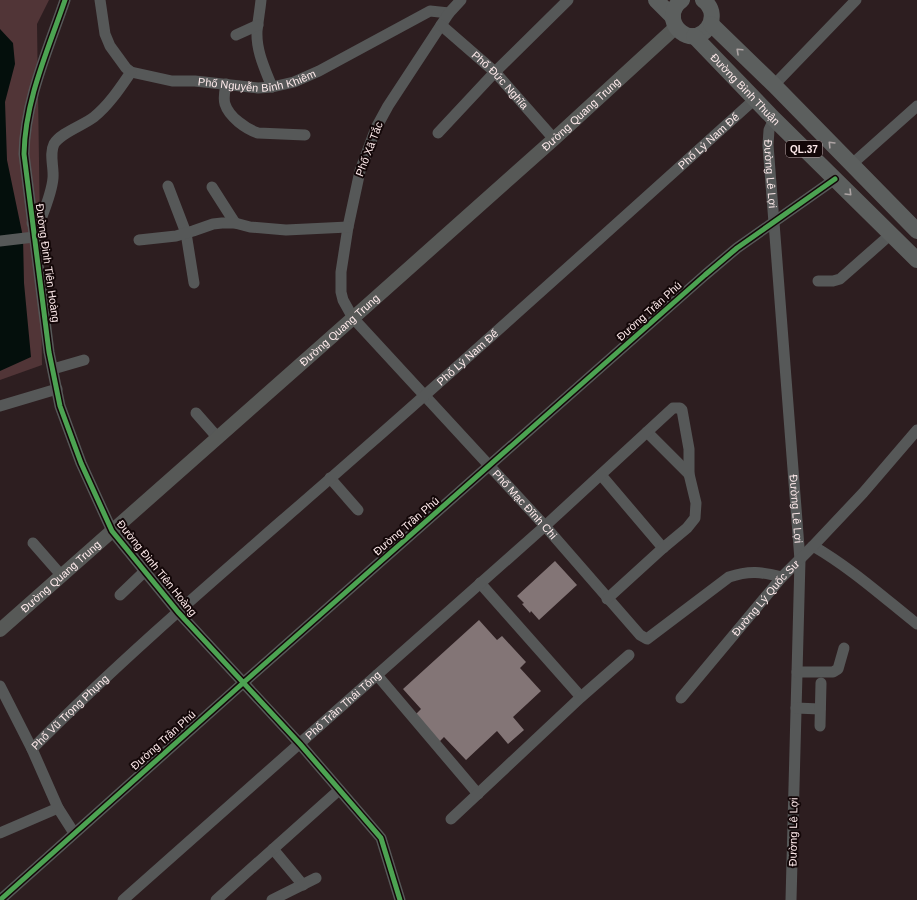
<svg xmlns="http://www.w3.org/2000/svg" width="917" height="900" font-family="Helvetica,sans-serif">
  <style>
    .green { fill: #513537 }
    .water { fill: #040f0c }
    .building { fill: #837576 }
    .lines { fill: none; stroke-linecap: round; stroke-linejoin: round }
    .minor { stroke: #565858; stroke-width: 11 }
    .major { stroke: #575957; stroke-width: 14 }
    .highway { stroke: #5c5f5e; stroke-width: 16 }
    .cycleway-casing { stroke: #130708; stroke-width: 8 }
    .cycleway { stroke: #4ca352; stroke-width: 5 }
    .oneway { stroke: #ada4a4 }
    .labels { text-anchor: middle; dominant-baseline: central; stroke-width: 4; stroke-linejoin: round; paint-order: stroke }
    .shield { fill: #130708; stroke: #b8a6a7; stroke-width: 1 }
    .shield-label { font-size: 10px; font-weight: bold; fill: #feeaeb }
    .street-label { font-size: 11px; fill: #feeaeb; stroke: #130708 }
  </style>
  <rect width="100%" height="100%" fill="#2d1e20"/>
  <path class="green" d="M0,0H49L37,24L42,365L0,380Z"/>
  <path class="water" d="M0,29L13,43L15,64L5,102L7,160L23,237L24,283L31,357L0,371Z"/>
  <path class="building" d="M555,561L577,585L539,620L531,611L530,613L522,604L524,603L517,596Z
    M479,620L497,640L502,636L526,662L520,668L541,691L513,717L524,730L508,744L497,731L466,760L444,737L439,742L415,715L421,709L403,689Z"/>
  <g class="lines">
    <g class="minor">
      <path d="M65,0C48,50 25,100 24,154L49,352L60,406L81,463L112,531L178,612L300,744L381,838L400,900"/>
      <path id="s1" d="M100,0L105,34L110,46L126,68L131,72L172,81H195L258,88L272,87L294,82L319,71L430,11L449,13"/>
      <path d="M261,0C260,10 258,21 257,31C256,51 265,69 272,87"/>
      <path id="s2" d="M461,0L449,13L388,106L376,128L360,171L348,227L341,272V292L343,300L353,318L545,526L640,635L647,639L729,577C750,570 761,572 782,577"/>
      <path id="s3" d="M441,25L495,72L554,139"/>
      <path d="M236,35L258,25"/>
      <path d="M226,84C225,90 223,98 225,104C229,117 246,129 258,133L305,135"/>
      <path d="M774,85L856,0"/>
      <path id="s4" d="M774,119L769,130L768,145L800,560L791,900"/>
      <path d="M438,133L495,72L568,0"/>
      <path d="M851,165L917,106"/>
      <path d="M168,186L186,233L194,283"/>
      <path d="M212,187L235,223"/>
      <path d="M32,223L39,221L41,219C46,206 52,191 53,178C54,167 49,154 54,144C60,133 84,125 94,117C109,105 120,88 131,72"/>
      <path d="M139,240L176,236L193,231L213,224L222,223H235L250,227L286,230L348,227"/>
      <path d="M0,241L34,237"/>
      <path d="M818,281H833L840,279L891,234"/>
      <path d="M53,369L84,360"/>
      <path d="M0,406L57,389"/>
      <path d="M196,413L218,438"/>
      <path d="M647,432L689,474"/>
      <path d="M601,475L663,548"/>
      <path d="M330,478L358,510"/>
      <path d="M33,543L61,575"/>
      <path d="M813,546C851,568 883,597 917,624"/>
      <path d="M480,583L581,697"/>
      <path d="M120,595L144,572"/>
      <path d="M797,672H833L838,669L844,648"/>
      <path d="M377,675L478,794"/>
      <path d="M0,686L32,749"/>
      <path id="s5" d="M681,698L782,577L813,546L863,493L917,430"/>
      <path d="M796,708L820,709"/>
      <path d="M820,726L821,683"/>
      <path d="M451,819L581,697L629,655"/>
      <path d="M0,833L58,808"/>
      <path id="s6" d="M74,833L58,808L32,749C137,643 253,547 365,448C496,333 625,216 755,99"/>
      <path d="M273,849L303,885"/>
      <path d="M0,900L243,683L705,275L737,248L835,179"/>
      <path id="s7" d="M123,900L545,526L673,408H680L682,410L689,449V474L696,503L695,518L687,528L663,548L607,599"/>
      <path d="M216,900L339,790"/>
      <path d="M272,900L316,878"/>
    </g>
    <path class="major" id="s8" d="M0,630L353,318L554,139L676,27"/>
    <g class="highway">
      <path d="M656,0L673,17"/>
      <path d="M682,0C676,4 672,11 673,19C674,24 677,29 681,32C701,48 725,16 703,0"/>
      <path d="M711,24L774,85L917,231"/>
      <path id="s9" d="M694,36L774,119L917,260"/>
    </g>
    <defs>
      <path id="cycleway" d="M65,0C48,50 25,100 24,154L49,352L60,406L81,463L112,531L178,612L300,744L381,838L400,900
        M0,900L243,683L705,275L737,248L835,179"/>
    </defs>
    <use href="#cycleway" class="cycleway-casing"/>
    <use href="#cycleway" class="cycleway"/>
  </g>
  <defs><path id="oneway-chevron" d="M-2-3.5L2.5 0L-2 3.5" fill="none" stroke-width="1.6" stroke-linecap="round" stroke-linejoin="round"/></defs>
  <g class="oneway">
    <use href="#oneway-chevron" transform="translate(739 51) rotate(-137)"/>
    <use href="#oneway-chevron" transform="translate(831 144) rotate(-134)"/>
    <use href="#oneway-chevron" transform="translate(849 193) rotate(45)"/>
  </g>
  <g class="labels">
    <rect class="shield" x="786" y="141" width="36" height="16" rx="3"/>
    <g class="shield-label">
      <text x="804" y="149">QL.37</text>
    </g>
    <g class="street-label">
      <text stroke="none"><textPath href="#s1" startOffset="209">Phố Nguyễn Bỉnh Khiêm</textPath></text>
      <text stroke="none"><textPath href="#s3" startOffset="81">Phố Đức Nghĩa</textPath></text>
      <text stroke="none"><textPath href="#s9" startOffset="74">Đường Bình Thuận</textPath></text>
      <text stroke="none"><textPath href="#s8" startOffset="777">Đường Quang Trung</textPath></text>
      <text stroke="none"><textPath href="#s6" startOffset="1004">Phố Lý Nam Đế</textPath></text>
      <text transform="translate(369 149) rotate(-69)">Phố Xã Tắc</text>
      <text stroke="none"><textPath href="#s4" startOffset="56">Đường Lê Lợi</textPath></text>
      <text transform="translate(48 263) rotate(82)">Đường Đinh Tiên Hoàng</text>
      <text transform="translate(649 311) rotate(-42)">Đường Trần Phú</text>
      <text stroke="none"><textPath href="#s8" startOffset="453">Đường Quang Trung</textPath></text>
      <text stroke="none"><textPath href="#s6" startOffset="680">Phố Lý Nam Đế</textPath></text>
      <text stroke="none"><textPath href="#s2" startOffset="605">Phố Mạc Đĩnh Chi</textPath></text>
      <text stroke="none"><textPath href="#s4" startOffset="392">Đường Lê Lợi</textPath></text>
      <text transform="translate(406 526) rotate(-41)">Đường Trần Phú</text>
      <text transform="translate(157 568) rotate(51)">Đường Đinh Tiên Hoàng</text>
      <text stroke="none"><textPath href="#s8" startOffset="81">Đường Quang Trung</textPath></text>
      <text stroke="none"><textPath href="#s5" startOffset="131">Đường Lý Quốc Sư</textPath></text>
      <text stroke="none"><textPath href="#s7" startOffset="294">Phố Trần Thái Tông</textPath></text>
      <text stroke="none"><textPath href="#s6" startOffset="147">Phố Vũ Trọng Phụng</textPath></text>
      <text transform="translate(163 740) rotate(-42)">Đường Trần Phú</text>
      <text transform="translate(793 832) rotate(-89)">Đường Lê Lợi</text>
    </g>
  </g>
</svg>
